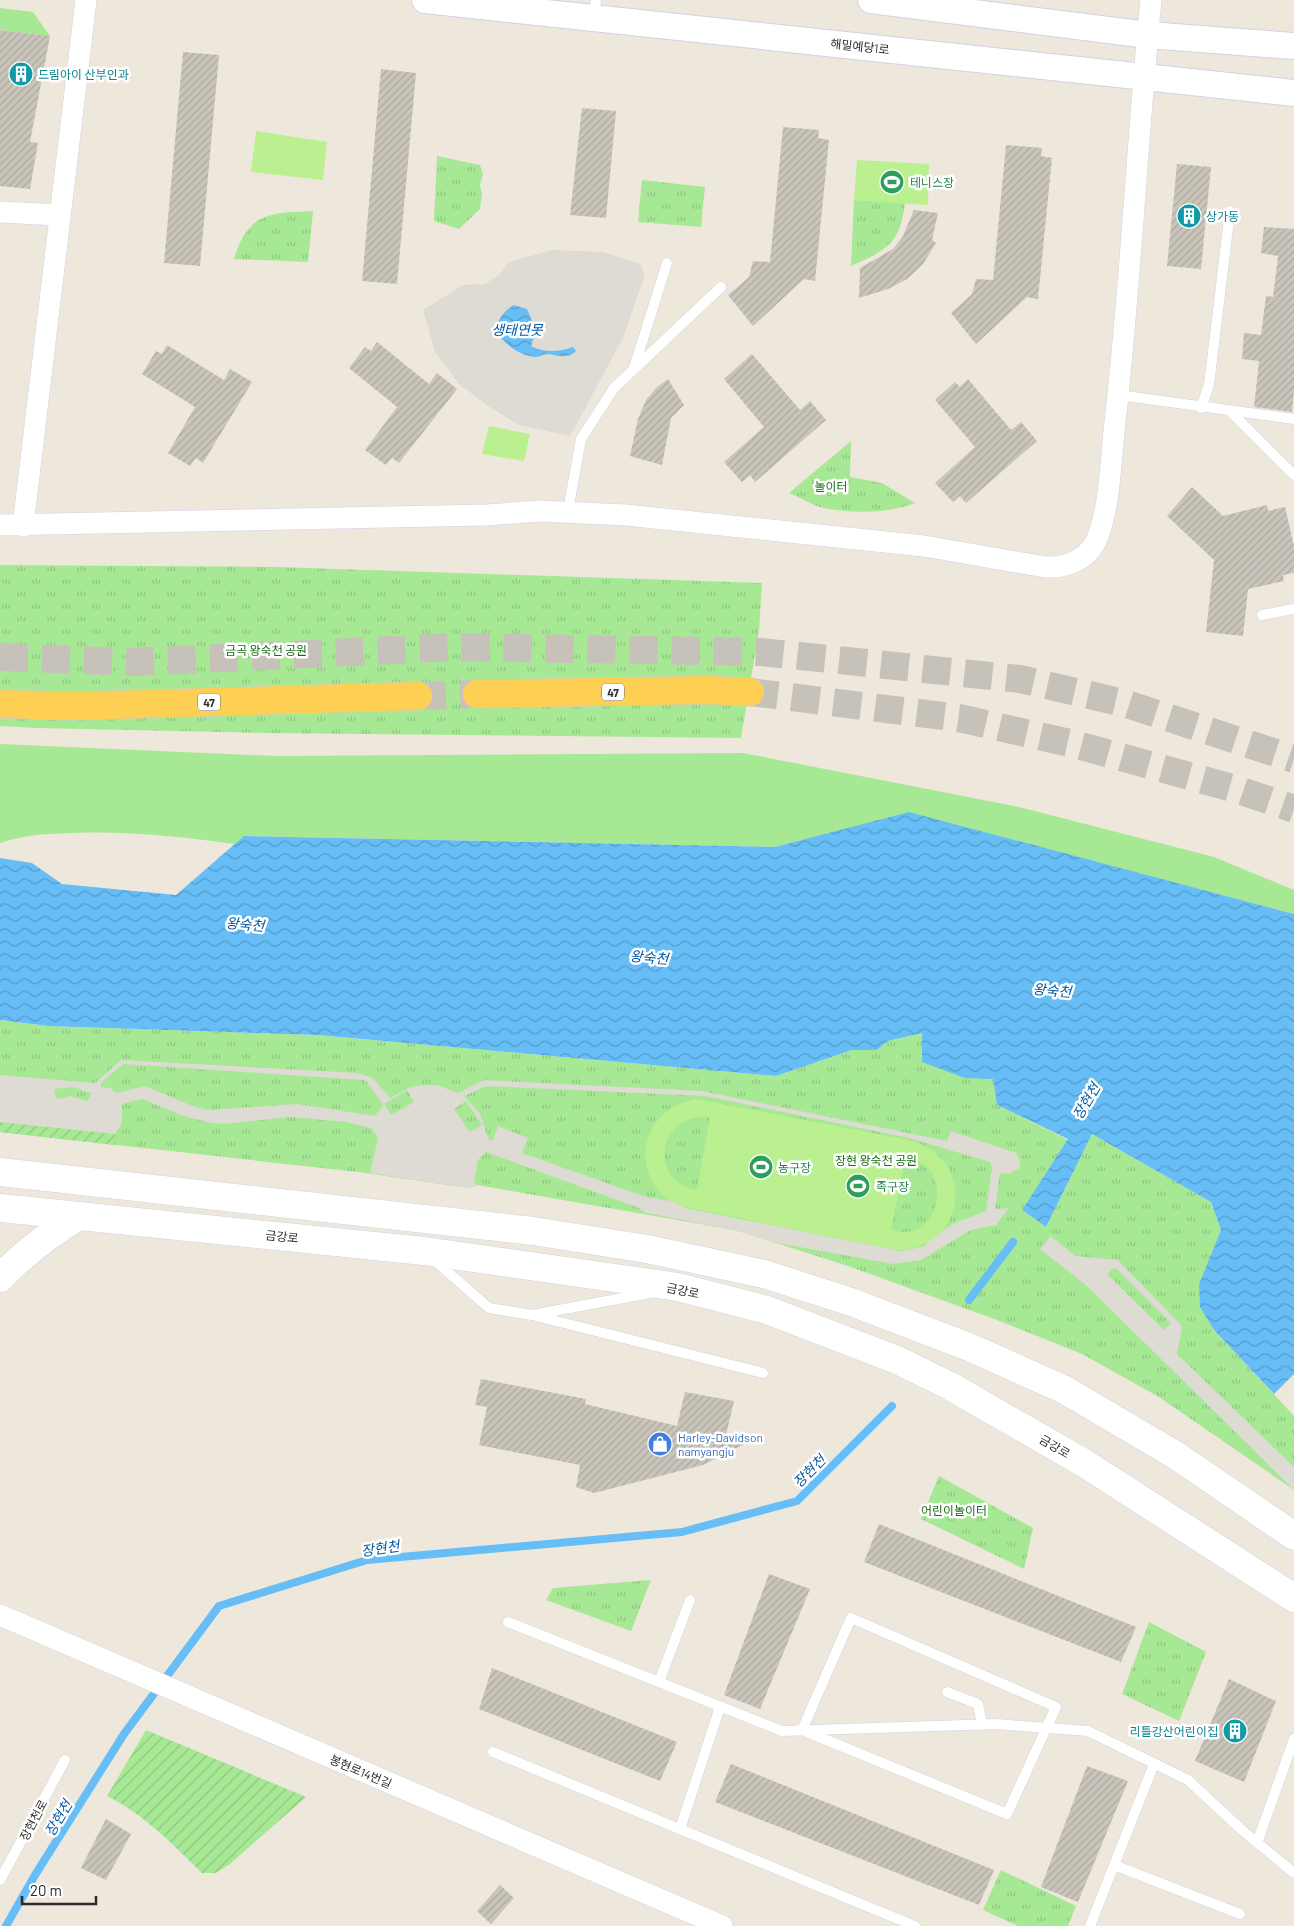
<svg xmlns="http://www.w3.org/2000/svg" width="1294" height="1926" font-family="Barlow,'Noto Sans KR',sans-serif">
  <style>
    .grass { fill: #a6e894 }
    .park { fill: url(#park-tufts) }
    .garden { fill: url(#garden-furrows) }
    .pitch { fill: #baf08f; fill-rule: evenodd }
    .plaza { fill: #dddbd3; fill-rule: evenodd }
    .water { fill: url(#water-waves) }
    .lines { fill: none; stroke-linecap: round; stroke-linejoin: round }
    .stream { stroke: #67bef7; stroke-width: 8 }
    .building { fill: url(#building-hatch) }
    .trunk-tunnel { stroke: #c7c2b9; stroke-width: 28; stroke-dasharray: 28 14; stroke-linecap: butt }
    .service-casing { stroke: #d1d2e5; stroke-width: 11 }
    .minor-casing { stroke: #d1d2e5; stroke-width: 22 }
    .tertiary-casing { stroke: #d1d2e5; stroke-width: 28 }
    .secondary-casing { stroke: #d1d2e5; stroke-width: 29 }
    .trunk-casing { stroke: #ccc; stroke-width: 29 }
    .service { stroke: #fff; stroke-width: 10 }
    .minor { stroke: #fff; stroke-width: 21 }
    .tertiary { stroke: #fff; stroke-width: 26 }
    .secondary { stroke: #fff; stroke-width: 28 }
    .trunk { stroke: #fdd054; stroke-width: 28 }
    .labels { text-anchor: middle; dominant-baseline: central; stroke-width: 5; stroke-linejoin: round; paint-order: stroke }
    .shield { fill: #fff; stroke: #6b6b6b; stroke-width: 1 }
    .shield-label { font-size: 11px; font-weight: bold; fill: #2b2b2b }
    .street-label { font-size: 12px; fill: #2b2b2b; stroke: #fff }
    .culture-label { font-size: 12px; fill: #0d838f; stroke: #fff; text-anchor: start }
    .leisure-label { font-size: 12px; fill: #27864d; stroke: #fff; text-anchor: start }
    .park-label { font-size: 12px; fill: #1b6e15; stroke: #fff }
    .shop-label { font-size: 12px; fill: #366cbe; stroke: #fff; text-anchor: start }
    .water-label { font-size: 14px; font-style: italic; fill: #0359a6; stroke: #fff }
  </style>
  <defs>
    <pattern id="park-tufts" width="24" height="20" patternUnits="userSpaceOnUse" patternTransform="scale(1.25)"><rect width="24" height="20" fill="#a6e894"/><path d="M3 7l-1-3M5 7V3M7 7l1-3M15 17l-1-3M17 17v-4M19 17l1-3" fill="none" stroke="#8fc780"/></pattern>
    <pattern id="garden-furrows" width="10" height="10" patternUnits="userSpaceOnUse" patternTransform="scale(1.25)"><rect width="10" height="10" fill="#a6e894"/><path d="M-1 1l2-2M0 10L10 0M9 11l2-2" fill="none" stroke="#8fc780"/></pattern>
    <pattern id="water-waves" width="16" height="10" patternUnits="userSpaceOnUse" patternTransform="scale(1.25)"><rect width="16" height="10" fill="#67bef7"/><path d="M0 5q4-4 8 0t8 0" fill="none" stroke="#559bc8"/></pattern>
    <pattern id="building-hatch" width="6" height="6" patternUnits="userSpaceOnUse" patternTransform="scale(1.25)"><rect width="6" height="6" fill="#c9c5bb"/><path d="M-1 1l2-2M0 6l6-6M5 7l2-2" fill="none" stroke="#ada9a1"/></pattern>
  </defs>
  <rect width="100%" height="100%" fill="#eee8dc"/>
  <path class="grass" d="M0,8L33,12L50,36L0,30Z
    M0,744L276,756L743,753L1019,807L1214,857L1294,890V914L909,813L775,847L244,836L235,844C181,837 129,831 75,833C46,834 28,834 0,843Z"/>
  <path class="park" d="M437,156L480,165L483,174L480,185L482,194L480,209L459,229L434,221Z
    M642,180L705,187L701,227L638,222Z
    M854,200L905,203C900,244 887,250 851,266Z
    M313,211L308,262L234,259C248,212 270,213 313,211Z
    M851,441L850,477L882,483L915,503C887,514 850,514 820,507C810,504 799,497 789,493Z
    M0,565L277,567L762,583L759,631L741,738L268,733L36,728L0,726Z
    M0,1020L48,1026L317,1035L776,1076L852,1050H877L888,1041L922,1033L965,1078H993L997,1105L1068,1140L1022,1210L1046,1227L1092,1134L1211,1202L1221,1230L1199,1284L1214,1330L1294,1416V1490L1159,1397L1082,1354L997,1320L848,1266L735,1230L477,1185L469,1188L358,1172L0,1132Z
    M939,1476L1033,1528L1024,1569L921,1519Z
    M651,1580L631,1631L546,1600L553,1588Z
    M1149,1622L1206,1652L1179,1721L1122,1694Z
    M1001,1870L1076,1906L1068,1926H1018L983,1910Z"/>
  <path class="garden" d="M0,1122L115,1134L114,1145L0,1132Z
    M146,1730L306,1797L230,1864L216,1873H202C173,1845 144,1814 107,1796Z"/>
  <path class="pitch" d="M256,131L327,142L323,180L251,172Z
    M857,160L929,164L928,205L854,200Z
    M489,426L530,434L524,461L482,454Z
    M696,1099L909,1140C978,1157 967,1251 896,1250L680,1206C626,1181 638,1109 696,1099ZM701,1117L710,1118L697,1190C651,1183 655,1120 701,1117ZM905,1158C956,1161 943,1246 891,1230Z"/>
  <path class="plaza" d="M552,250L603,252L640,264L645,275L623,338L570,436L519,425L488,406L460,385L435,352L423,310L463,285L485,284L500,274L509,262Z
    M121,1060L357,1073L373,1078L390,1098L410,1087L423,1085H437L458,1093L484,1080L702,1091L947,1141L951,1131L1016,1153L1020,1161V1168L1008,1174L1000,1173L995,1209L1009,1208L996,1225L971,1230L921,1260L893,1264L772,1242L735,1230L646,1213L639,1208L486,1152L478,1160L474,1183L477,1185L469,1188L370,1173L378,1139L373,1129L347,1122L291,1117L224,1124L212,1123L184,1116L142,1099L125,1103L122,1106V1123L115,1134L0,1122V1075L95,1083ZM123,1064L363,1080L367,1082L383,1105L375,1116L297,1104L209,1110L195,1107L145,1086L117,1093L110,1088L101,1087V1083ZM486,1086L705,1096L909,1138L990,1162L992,1168L986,1211L952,1224L922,1247L901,1251L685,1208L671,1201L646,1197L522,1153L528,1138L498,1126L493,1140H489L480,1114L464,1096ZM72,1087L91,1093H92L87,1101L71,1096L57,1099L54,1089ZM407,1090L414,1102L391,1115L384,1104ZM466,1101L482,1125L470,1132L454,1109Z
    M1051,1236L1075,1256L1118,1260L1182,1326L1177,1354L1294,1467V1490L1087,1286L1040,1249ZM1115,1267L1171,1323L1164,1330L1107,1274Z"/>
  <path class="water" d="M514,305L527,309L536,331L531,346C544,353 558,352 573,347L576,351C567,360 557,355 547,354C543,354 540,357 535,357C518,355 507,345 496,333C498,320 502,312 514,305Z
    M909,812L1294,914V1374L1274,1394L1214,1330L1200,1307L1199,1284L1221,1230L1211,1202L1092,1134L1046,1227L1022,1210L1068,1139L997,1105L993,1079L965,1078L922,1062V1033L888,1041L877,1050H852L776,1076L317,1035L48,1026L0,1020V858L32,863L62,884L176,895L244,836L775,847Z"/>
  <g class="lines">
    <path class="stream" d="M969,1300L1013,1242
      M6,1926L35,1875L124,1734L219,1606L367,1560L682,1532L797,1501L892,1406"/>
  </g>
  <path class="building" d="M0,30L50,36L30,142L38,143L30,189L0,186Z
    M183,52L219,55L200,266L164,263Z
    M381,69L416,73L397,284L362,281Z
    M582,108L616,111L606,218L570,215Z
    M783,127L819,130L818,138L829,140L815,281L804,279L753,326L728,295L749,277L753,261L770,262Z
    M1006,145L1042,148L1041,156L1052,158L1038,299L1027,297L976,344L951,313L972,294L976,279L993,280Z
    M1177,164L1211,167L1201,269L1167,266Z
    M914,210L938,213L932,240L936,243L923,264L907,279L888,289L859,298L860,268L893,249L902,238Z
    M1264,227L1294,229V390L1292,412L1254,407L1259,361L1242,359L1244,333L1261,335L1266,296L1273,297L1278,256L1261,253Z
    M377,342L429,384L437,373L457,389L399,463L392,458L386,465L365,450L397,407L349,368L365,347L371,351Z
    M167,345L224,380L230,369L252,382L203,463L196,458L190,466L168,453L195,407L142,374L156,351L162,354Z
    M752,354L800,410L810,401L826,420L755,482L750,475L742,482L724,462L764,427L724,379Z
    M668,379L684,405L671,418L662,465L630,456L638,419L646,400L656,388Z
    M968,379L1011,430L1021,422L1037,441L966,503L960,496L953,502L935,483L975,447L935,400L955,382L960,387Z
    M1192,487L1223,516L1267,505L1268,511L1285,507L1294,546V573L1283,575L1284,581L1248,589L1243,636L1206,632L1214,560L1167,516Z
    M481,1379L586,1399L585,1404L677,1426L685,1392L734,1401L726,1435L747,1443L703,1465L594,1493L576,1487L580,1465L479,1445L487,1407L475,1405Z
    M879,1524L1136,1627L1121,1662L864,1562Z
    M769,1574L810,1589L760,1709L724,1695Z
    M492,1668L677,1742L660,1781L479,1709Z
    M1229,1679L1276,1701L1244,1782L1195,1761Z
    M731,1764L994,1870L979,1905L715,1802Z
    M1087,1766L1128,1781L1078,1902L1041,1887Z
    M106,1819L131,1834L106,1880L81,1868Z
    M500,1885L514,1898L491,1924L477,1911Z"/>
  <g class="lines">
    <path class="trunk-tunnel" d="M0,657L134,662L460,647L761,652L1020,679L1124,703L1294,759
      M750,692L959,718L1070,743L1236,789L1294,809
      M418,696L477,694"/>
    <defs>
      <path id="service" d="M594,18L596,0
        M634,368L667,263
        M1118,395L1294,419
        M1201,408L1209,385L1230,211
        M1231,412L1294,475
        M568,511L581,439L614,388L721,287
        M1262,615L1294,609
        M433,1259L489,1308L532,1315L650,1293
        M536,1316L763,1373
        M851,1618L1056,1707L1007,1814L802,1730Z
        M508,1622L782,1731L996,1724L1088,1731L1188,1780L1243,1831L1294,1873
        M659,1682L690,1600
        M947,1692L978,1704L982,1725
        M493,1752L915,1926
        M680,1829L720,1707
        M1257,1843L1294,1739
        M1114,1865L1240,1914
        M0,1880L65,1760
        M1090,1926L1154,1764"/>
      <path id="minor" d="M0,212L60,215
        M0,525L487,515L539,511L626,515L924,546L1045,567C1065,568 1086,561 1096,541C1110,511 1111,456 1115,422C1131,282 1137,140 1151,0
        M23,526L86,0
        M0,1615L722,1926"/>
      <path id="tertiary" d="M425,0L1294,93
        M871,0L1148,35L1294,46"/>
      <path id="secondary" d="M0,1172L533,1231L647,1249L764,1274L851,1302L969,1347L1065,1390L1177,1456L1294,1536
        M0,1208L424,1251L678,1287L767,1310L897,1360L950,1386L1084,1463L1294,1598
        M0,1278C24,1253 49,1234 79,1216"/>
      <path id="trunk" d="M477,694L707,690L750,692
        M0,704L76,706L418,696"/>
    </defs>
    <use href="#service" class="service-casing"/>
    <use href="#minor" class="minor-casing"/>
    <use href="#tertiary" class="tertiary-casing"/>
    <use href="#secondary" class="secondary-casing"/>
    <use href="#trunk" class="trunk-casing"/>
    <use href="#service" class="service"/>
    <use href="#minor" class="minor"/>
    <use href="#tertiary" class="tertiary"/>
    <use href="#secondary" class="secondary"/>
    <use href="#trunk" class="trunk"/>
  </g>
  <defs>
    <symbol id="building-disc" viewBox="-11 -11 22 22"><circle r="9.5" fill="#0f9aa8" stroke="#fff"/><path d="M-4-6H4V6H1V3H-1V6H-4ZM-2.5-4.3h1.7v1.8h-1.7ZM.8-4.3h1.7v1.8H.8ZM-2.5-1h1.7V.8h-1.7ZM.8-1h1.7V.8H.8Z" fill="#fff"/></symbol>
    <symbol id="stadium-disc" viewBox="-11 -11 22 22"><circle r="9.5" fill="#2e9e5b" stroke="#fff"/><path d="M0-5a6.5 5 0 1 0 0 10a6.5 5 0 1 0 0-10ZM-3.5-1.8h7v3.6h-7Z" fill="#fff"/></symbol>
    <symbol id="shop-disc" viewBox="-11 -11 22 22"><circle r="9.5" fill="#3f7fe0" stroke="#fff"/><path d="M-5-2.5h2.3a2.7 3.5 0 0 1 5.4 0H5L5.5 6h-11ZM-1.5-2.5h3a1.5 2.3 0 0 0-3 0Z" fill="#fff"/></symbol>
  </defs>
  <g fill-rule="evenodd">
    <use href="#building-disc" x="7" y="60" width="28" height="28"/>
    <use href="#stadium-disc" x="878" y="168" width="28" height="28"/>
    <use href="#building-disc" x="1175" y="202" width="28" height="28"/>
    <use href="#stadium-disc" x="747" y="1153" width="28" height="28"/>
    <use href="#stadium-disc" x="844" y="1172" width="28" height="28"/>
    <use href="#shop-disc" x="646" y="1430" width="28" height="28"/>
    <use href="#building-disc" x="1221" y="1717" width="28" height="28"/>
  </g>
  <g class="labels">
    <g class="shield">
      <rect x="602" y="683.5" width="22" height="17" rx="4"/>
      <rect x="198" y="693.5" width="22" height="17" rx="4"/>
    </g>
    <g class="shield-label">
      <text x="613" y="692">47</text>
      <text x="209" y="702">47</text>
    </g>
    <g class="street-label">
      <text transform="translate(860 46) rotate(6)">해밀예당1로</text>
      <text transform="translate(282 1236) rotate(6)">금강로</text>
      <text transform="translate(683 1290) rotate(12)">금강로</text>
      <text transform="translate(1055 1446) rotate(30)">금강로</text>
      <text transform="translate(361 1771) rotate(23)">봉현로14번길</text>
      <text transform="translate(33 1820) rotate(-62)">장현천로</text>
    </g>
    <g class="culture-label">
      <text x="38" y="74">드림아이 산부인과</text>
      <text x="1206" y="216">상가동</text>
      <text x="1218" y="1731" text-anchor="end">리틀강산어린이집</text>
    </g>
    <g class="leisure-label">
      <text x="910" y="182">테니스장</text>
      <text x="778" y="1167">농구장</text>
      <text x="876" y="1186">족구장</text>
    </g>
    <g class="park-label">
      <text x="831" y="486">놀이터</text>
      <text x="266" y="650">금곡 왕숙천 공원</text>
      <text x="876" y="1160">장현 왕숙천 공원</text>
      <text x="954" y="1510">어린이놀이터</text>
    </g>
    <g class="shop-label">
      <text x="678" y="1437">Harley-Davidson<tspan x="678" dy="14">namyangju</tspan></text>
    </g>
    <g class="water-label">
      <text x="517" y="329">생태연못</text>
      <text transform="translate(245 924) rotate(5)">왕숙천</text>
      <text transform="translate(649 957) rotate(5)">왕숙천</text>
      <text transform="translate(1052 990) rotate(5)">왕숙천</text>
      <text transform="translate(1086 1101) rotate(-59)">장현천</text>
      <text transform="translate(809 1471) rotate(-45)">장현천</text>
      <text transform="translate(380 1548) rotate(-8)">장현천</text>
      <text transform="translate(58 1818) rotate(-59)">장현천</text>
    </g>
  </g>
  <path d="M22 1896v8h74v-8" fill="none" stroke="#2b2b2b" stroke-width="2.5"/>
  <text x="30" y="1896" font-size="15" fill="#2b2b2b" stroke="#ffffff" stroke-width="4" paint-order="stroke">20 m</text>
</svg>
